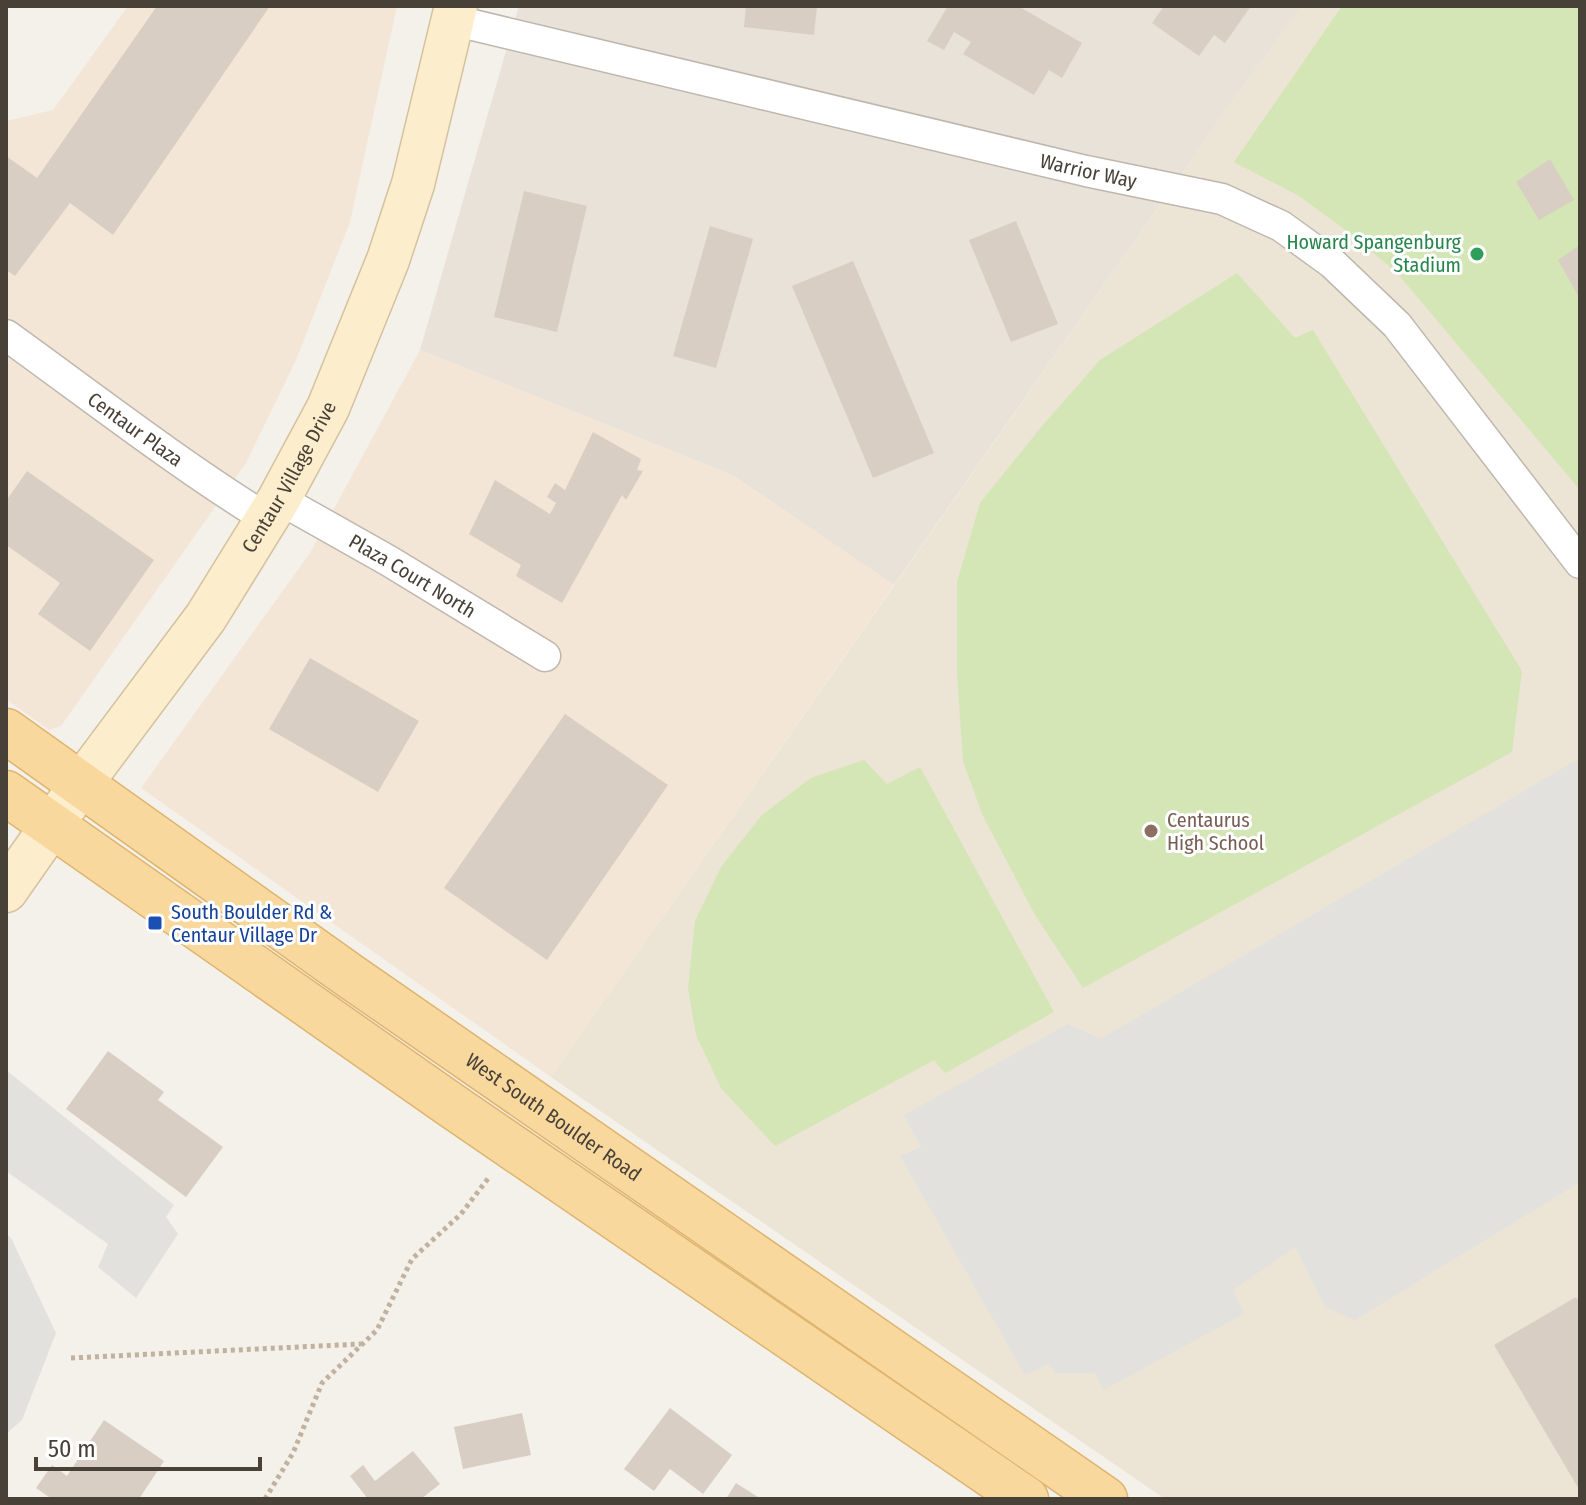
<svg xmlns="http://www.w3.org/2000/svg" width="1586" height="1505" font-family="'Fira Sans Condensed',sans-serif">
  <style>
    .residential { fill: #e8e2d8 }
    .commercial { fill: #f4e6d7 }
    .education { fill: #ece4d5 }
    .green { fill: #d4e6b5 }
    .parking { fill: #e3e1de }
    .building { fill: #d8cec3 }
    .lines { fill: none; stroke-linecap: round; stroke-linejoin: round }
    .street-casing { stroke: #bfb7ad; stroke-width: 33 }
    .secondary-casing { stroke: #d4c29e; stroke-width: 45 }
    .primary-casing { stroke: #deb46e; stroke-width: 47 }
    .path { stroke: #c0b29f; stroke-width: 5; stroke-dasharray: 4 4; stroke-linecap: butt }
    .street { stroke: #fff; stroke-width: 30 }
    .secondary { stroke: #fcedcc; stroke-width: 42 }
    .primary { stroke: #f9d89e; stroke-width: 44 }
    .leisure-dot { fill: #2e9e5b; stroke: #fff; stroke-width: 3 }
    .education-dot { fill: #8d6e63; stroke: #fff; stroke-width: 3 }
    .transit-dot { fill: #1a4fb4; stroke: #fff; stroke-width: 3 }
    .labels { text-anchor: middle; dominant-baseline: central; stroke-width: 6; stroke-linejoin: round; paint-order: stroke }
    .street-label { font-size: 20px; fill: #484138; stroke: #fff }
    .leisure-label { font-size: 20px; fill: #27864d; stroke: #fff; text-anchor: end }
    .education-label { font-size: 20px; fill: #785e54; stroke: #fff; text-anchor: start }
    .transit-label { font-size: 20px; fill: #164399; stroke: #fff; text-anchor: start }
  </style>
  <rect width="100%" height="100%" fill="#f4f0ea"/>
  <path class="residential" d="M519,6H1302L1239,92L894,585L734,476L420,350Z"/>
  <path class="commercial" d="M128,6H397L350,222L296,360L246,463L61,726L49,730L6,699V121L53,110Z
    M420,350L734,476L894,585L551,1077L141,788L310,553Z"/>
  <path class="education" d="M1302,6H1580V1499H1165L551,1077L1239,92Z"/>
  <path class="green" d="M1342,6H1580V490L1397,273L1351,234L1299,196L1234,162Z
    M1237,273L1295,338L1313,330L1522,671L1512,752L1083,988L1035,915L982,814L963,761L957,674V582L980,503L1042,426L1100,360Z
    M864,760L887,784L920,767L1054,1012L945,1073L934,1060L775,1146L721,1088L696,1035L688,988L695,921L721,867L762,815L811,778Z"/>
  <path class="parking" d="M1580,758V1182L1355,1320L1325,1307L1295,1247L1233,1290L1244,1314L1103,1390L1095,1373H1055L1049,1364L1025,1375L900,1156L921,1147L904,1115L1068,1024L1101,1039Z
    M6,1070L174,1205L166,1217L178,1234L136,1298L98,1267L108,1244L6,1171Z
    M6,1234L11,1238L56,1333L22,1420L6,1434Z"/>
  <path class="building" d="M157,6H270L113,235L70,203L15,276L6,270V156L37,178Z
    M746,6H817L814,35L744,27Z
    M948,6H1018L1082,43L1062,78L1049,70L1034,95L963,54L971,42L954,32L944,50L927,41Z
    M1164,6H1251L1225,43L1214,35L1199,56L1152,23Z
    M1550,159L1574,200L1539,220L1516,182Z
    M524,191L587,206L557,332L494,317Z
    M1016,221L1058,324L1011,342L969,240Z
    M710,226L753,239L716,368L673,356Z
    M1580,245V299L1558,260Z
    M853,261L934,453L873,478L792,286Z
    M593,432L641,459L637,470L643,471L626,500L622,495L562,603L516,576L521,565L469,534L495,480L550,514L556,503L547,497L555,483L565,490Z
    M27,471L154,560L90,651L38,614L60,583L6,545V501Z
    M310,658L419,721L378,792L269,729Z
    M565,714L668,785L547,960L444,888Z
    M108,1051L164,1092L158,1100L223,1147L186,1197L66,1109Z
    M1576,1297L1580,1304V1491L1494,1345Z
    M670,1408L732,1455L703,1494L670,1469L654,1491L624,1469Z
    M522,1413L531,1455L463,1469L454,1427Z
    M104,1420L164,1461L139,1499H52L36,1488L52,1465L67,1476Z
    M413,1451L440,1484L421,1499H368L350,1476L363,1465L375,1481Z
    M736,1483L761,1499H726Z"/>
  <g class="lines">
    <defs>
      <g id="street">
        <path id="s1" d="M452,20L1086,171L1222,199L1281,226L1332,263L1397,325L1580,563"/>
        <path id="s2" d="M6,335C92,397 177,463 267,519"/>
        <path id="s3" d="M279,499L389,561L545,656"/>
      </g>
      <g id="secondary">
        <path id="s4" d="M6,891L81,784L206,617L279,499L328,408L388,260L413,184L456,6"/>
      </g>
      <g id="primary">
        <path id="s5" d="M6,731L350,976L1105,1499"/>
        <path d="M6,793L448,1103L1026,1499"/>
      </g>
    </defs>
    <use href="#street" class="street-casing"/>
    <use href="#secondary" class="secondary-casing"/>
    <use href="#primary" class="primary-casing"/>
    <path class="path" d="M71,1358L361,1344
      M265,1499L293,1453L322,1383L377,1330L412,1259L461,1214L490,1176"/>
    <use href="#street" class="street"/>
    <use href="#secondary" class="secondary"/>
    <use href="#primary" class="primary"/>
  </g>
  <circle class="leisure-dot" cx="1477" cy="254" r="8"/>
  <circle class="education-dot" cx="1151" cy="831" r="8"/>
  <rect class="transit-dot" x="147" y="915" width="16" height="16" rx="4"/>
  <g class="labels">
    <g class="street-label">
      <text stroke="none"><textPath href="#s1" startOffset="654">Warrior Way</textPath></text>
      <text stroke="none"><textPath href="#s2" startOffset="160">Centaur Plaza</textPath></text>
      <text stroke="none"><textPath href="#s4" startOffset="502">Centaur Village Drive</textPath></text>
      <text stroke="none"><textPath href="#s3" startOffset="154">Plaza Court North</textPath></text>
      <text stroke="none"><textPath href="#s5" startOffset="670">West South Boulder Road</textPath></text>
    </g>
    <g class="leisure-label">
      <text x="1461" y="242">Howard Spangenburg<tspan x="1461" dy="23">Stadium</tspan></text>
    </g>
    <g class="education-label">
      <text x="1167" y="820">Centaurus<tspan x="1167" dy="23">High School</tspan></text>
    </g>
    <g class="transit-label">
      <text x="171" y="912">South Boulder Rd &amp;<tspan x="171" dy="23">Centaur Village Dr</tspan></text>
    </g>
  </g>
  <rect width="1586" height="1505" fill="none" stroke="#484138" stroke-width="16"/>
  <path d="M36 1457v12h224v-12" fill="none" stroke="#484138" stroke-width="4"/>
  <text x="48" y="1457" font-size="24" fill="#484138" stroke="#ffffff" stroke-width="6" paint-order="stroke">50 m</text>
</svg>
